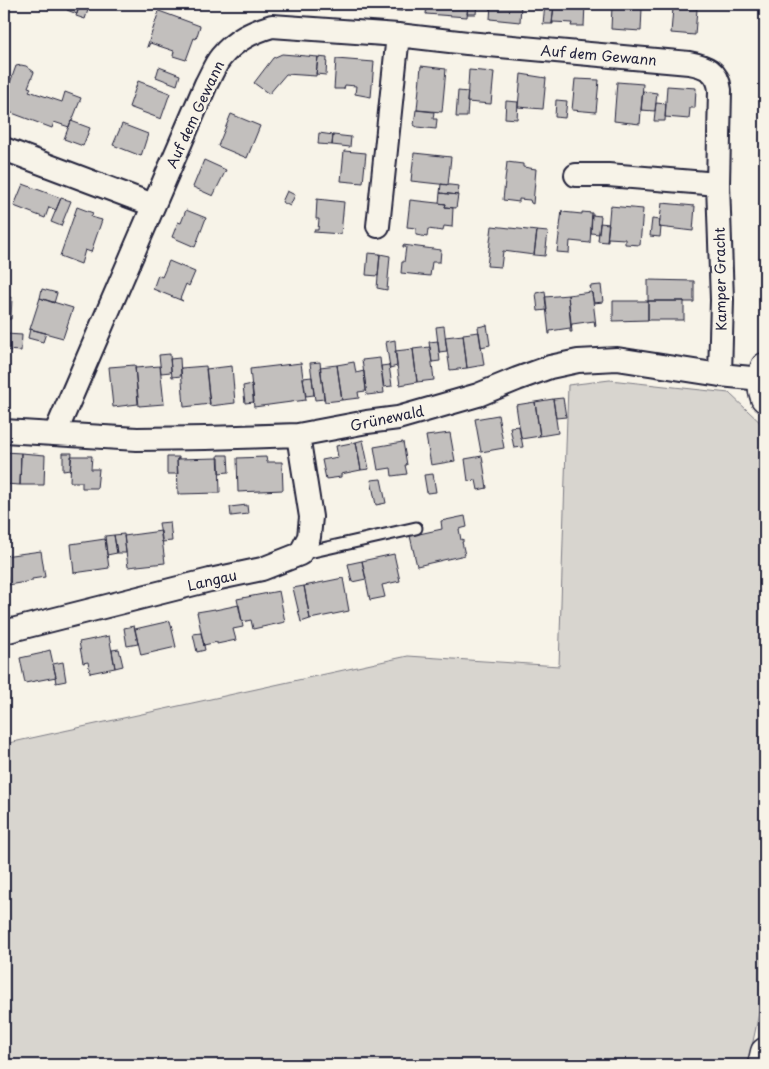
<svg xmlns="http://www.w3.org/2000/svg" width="769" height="1069" font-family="'Playpen Sans',sans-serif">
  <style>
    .green { fill: #d8d5cf; stroke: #7d7c85 }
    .building { fill: #c2bfbd; stroke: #22223b }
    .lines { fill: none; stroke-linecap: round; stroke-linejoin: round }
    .lane-casing { stroke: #22223b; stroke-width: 15 }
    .street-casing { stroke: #22223b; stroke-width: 26 }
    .secondary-casing { stroke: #22223b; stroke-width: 31 }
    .lane { stroke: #f7f3e8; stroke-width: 11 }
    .street { stroke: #f7f3e8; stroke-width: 22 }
    .secondary { stroke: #f7f3e8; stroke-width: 28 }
    .labels { text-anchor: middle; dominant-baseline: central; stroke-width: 5; stroke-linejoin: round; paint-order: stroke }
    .street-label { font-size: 14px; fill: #22223b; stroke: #f7f3e8 }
  </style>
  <rect width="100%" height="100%" fill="#f7f3e8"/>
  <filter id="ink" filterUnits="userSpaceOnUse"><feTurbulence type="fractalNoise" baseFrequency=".02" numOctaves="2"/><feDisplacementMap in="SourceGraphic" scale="10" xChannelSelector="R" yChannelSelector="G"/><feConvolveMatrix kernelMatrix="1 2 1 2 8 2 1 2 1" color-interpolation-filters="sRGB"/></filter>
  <g filter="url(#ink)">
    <path class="green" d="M610,380L729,393L765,427V985L748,1065H4V744L408,656L559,666L568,385Z"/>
    <path class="building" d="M58,4H80L77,14L67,10L68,7Z
      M80,4H90L85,19L76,16Z
      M368,4H403L402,11L367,9Z
      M427,4H468L467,17L426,14Z
      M468,4H477L476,14H467Z
      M491,4H521L520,22L490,19Z
      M545,4H554L552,24H543Z
      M554,4H585L584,26H571L572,23L553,22V24H552Z
      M612,6L642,8L641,31L611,29Z
      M673,8L697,9L695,35L671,33Z
      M159,11L200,26L196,39L194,38L186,60L173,56L174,51L150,43L148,47H147Z
      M282,54L318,57L316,76L286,74L269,94L254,83L273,58Z
      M318,57L327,58L326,75L316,74Z
      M336,59L374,62L371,97L355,94L356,86L345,85L344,89H334Z
      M21,65L26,66L34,72L28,87L31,88L29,91L62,102L65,92L81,98L72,121H71L69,127L54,122L52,128L4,110V93L6,94L16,66Z
      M421,66L446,69L442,112L417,110Z
      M159,67L180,75L177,85L156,77Z
      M469,70L494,72L491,104L467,102Z
      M521,74L546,78L543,109L518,107Z
      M575,79L599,80L596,112L572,110Z
      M138,81L170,93L161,119L129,107Z
      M617,82L643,84L640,124L614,121Z
      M667,86L696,88L695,108H690L689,119L665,117Z
      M458,91L468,92L467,102H468L467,117H456Z
      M643,91L657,93L655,111L641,110Z
      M556,100L567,101L565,118L555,117Z
      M506,101L518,102L517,119L505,118Z
      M656,103L666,104L665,121H654Z
      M416,110L434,112L433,119H437L436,129L417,127L414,125Z
      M231,114L260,126L247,158L218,146Z
      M71,121L90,128L83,146L64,139Z
      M122,124L148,134L141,156L113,145Z
      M319,133L333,135L332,145L318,144Z
      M333,135L351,137L350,147L332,145Z
      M344,151L366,153L363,183L341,181Z
      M414,153L451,157L448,185L411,181Z
      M204,160L226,170L213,196L193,187Z
      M507,162L523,164V167L536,169L533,204L531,203L530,200L519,199V202L503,200Z
      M23,184L61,198L56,210L49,207L45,218L14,206Z
      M441,184L459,186L458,195L440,193Z
      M287,191L295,195L290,206L282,202Z
      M440,193L458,195L456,208L445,207L446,204L439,203Z
      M61,198L71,201L61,226L51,222Z
      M317,199L344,202L341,234L314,232V230H318L319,219H316Z
      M410,200L446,204L445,207L453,208L452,227L444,226L443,231L428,229L427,237L416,235V228L407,227Z
      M662,203L695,206L693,231L659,227Z
      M610,206L643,209L640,245L625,244V239L608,238V242H607Z
      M77,207L93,213L91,217L102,220L91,252L85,250L81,264L60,256Z
      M186,210L206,218L195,247L172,237L178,222L181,223Z
      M562,210V212L582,214V212L592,213L590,243L570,241L569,253L557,252Z
      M592,215L601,216L599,234L591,233Z
      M652,219L660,220L659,227H661L660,237L650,236Z
      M600,223L609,224L607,242L598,241Z
      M492,226L537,231L534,255L503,251L501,267L487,266Z
      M537,231L548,232L545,256L534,255Z
      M403,245L441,250L440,262H432L430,276L401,273L402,262H404L406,247H403Z
      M368,253L380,254L378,276L366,275Z
      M380,254L390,256L387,290L377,288Z
      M169,261L195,272L189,286L186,284L180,299L183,301L153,289L158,275L162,277Z
      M648,280L694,281V302H684V301H648Z
      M601,285L603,302L594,303L590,286Z
      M42,289L57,293L54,303L40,298Z
      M545,291L547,310L538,311L536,293Z
      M591,292H592L596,326H595L594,321L572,324L571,329L568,295Z
      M568,295L572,332H570V328L550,331V334H549L545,297Z
      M12,297L11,319H4V298Z
      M40,298L73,308L63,338L30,329Z
      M613,301H648V320L613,321Z
      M648,301H684V320H648Z
      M487,325L490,345L481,347L478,327Z
      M444,326L447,351L439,352L436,327Z
      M30,329L46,333L43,342L28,338Z
      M4,331H6V334L22,335L21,351L4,350Z
      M479,332L484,365L467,368L463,334Z
      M463,335L467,368L450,370L445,337Z
      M395,340L397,366L390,368L386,342Z
      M438,341L440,361L432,362L429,342Z
      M430,347L434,380L417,382L413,349Z
      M413,349L417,382L400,385L395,351Z
      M170,354L171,372L161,373L159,355Z
      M180,358L181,376L172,377L170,359Z
      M380,358L384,393L367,395L362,360Z
      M320,362L324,399L315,400L310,363Z
      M354,362L356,373L364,371L366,391L358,392L359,398L342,400L337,365Z
      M301,363L306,400L254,407L250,369Z
      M135,365L138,404L113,407L109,367Z
      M337,365L342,400L325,402L320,367Z
      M389,365L392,386L384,387L381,366Z
      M160,366L164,404L139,406L135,368Z
      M206,366L210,404L184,407L181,368Z
      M232,366L235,403L210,406L206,369Z
      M312,377L314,395L306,396L303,378Z
      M252,384L254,402L245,403L243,386Z
      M563,398L566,417L556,418L553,399Z
      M553,399L558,433L540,436L535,402Z
      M535,402L540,436L521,439L516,405Z
      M498,415L504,448L481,452L475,419Z
      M519,426L523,447L514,448L510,427Z
      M450,433L455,461L431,465L426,436Z
      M363,440L369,469L361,470L356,442Z
      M356,442L361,470L341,474V477L326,479L322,460L338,457L336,446Z
      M403,442L407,465H405L407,474L392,476L391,468L378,470L374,447Z
      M4,452L21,453L20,485L4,484Z
      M21,453L45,455L44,485H20Z
      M63,453H72L70,470L63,471Z
      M218,455H228L229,472L219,473Z
      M71,456H92L91,469H99L97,488H82V482H70Z
      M482,456L487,488L478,490L476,480L468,481L465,459Z
      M167,457H179V459H177L178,474H167Z
      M266,457L267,462H282L283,490L238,492L237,458Z
      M219,458L220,493L178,494L177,459Z
      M433,474L436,492L427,493L424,475Z
      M381,479L386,503L376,505L371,480Z
      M247,505L248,514L231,516L230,507Z
      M465,516L467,527L459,529L461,540L463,539V542H462L465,555L417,566L410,536L442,529L441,521Z
      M170,522L172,541L162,542L159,523Z
      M161,531L165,563L128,567L124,536Z
      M124,534L126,553H117L114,535Z
      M114,535L117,553L107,555L105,536Z
      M105,539L109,568L74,573L71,544Z
      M41,551L45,577L32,579V581L8,585L4,556Z
      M394,554L400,581L382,585L385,597L370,600L362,561Z
      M362,561L366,579L352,582L348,564Z
      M343,578L349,611L310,619L304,586Z
      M304,586L310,619L301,622L293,588Z
      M279,591L285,622L253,629L251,620L242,622L237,599Z
      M239,605L243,627L233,629L236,640L217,644V642L204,645V646L197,612L215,609V610Z
      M170,621L176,647L141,655L135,629Z
      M134,626L138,644L127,646L124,628Z
      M201,633L205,650L197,652L193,634Z
      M109,636L115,668L90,673L88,662L83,663L79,642Z
      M119,649L123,666L115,668L112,650Z
      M50,650L56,677L25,683L20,658L43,653V652Z
      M63,662L66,681L56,683L55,677H56L53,664Z"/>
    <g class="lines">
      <defs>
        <path id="lane" d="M300,554L416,528"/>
        <path id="street" d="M4,149L153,205
          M576,175H608L718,184
          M378,226L398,35
          M4,431L137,439L206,438L298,435L367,422L398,418L478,395L517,379L550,367L578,361L617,359L720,375L762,379
          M55,434L206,84C211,75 215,64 221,57C235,40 252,32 272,26L398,35L467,43L689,63C706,66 718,71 720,90L718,184L722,300L720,375
          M4,632L210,580L262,569L300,554L309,537L311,517L298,435"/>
        <path id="secondary" d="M765,367C761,378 761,387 765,398
          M762,1065L765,1052"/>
      </defs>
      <use href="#lane" class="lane-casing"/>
      <use href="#street" class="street-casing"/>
      <use href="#secondary" class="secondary-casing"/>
      <use href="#lane" class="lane"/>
      <use href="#street" class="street"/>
      <use href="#secondary" class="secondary"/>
    </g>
  </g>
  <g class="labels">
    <g class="street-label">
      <text transform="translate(599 55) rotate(5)">Auf dem Gewann</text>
      <text transform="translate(195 114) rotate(-65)">Auf dem Gewann</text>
      <text transform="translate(720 279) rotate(-91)">Kamper Gracht</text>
      <text transform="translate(387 418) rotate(-12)">Grünewald</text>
      <text transform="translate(212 580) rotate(-13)">Langau</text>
    </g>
  </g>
  <rect width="769" height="1069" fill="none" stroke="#f7f3e8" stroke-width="20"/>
  <rect x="10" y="10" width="749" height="1049" fill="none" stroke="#22223b" stroke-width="2" filter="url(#ink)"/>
</svg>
